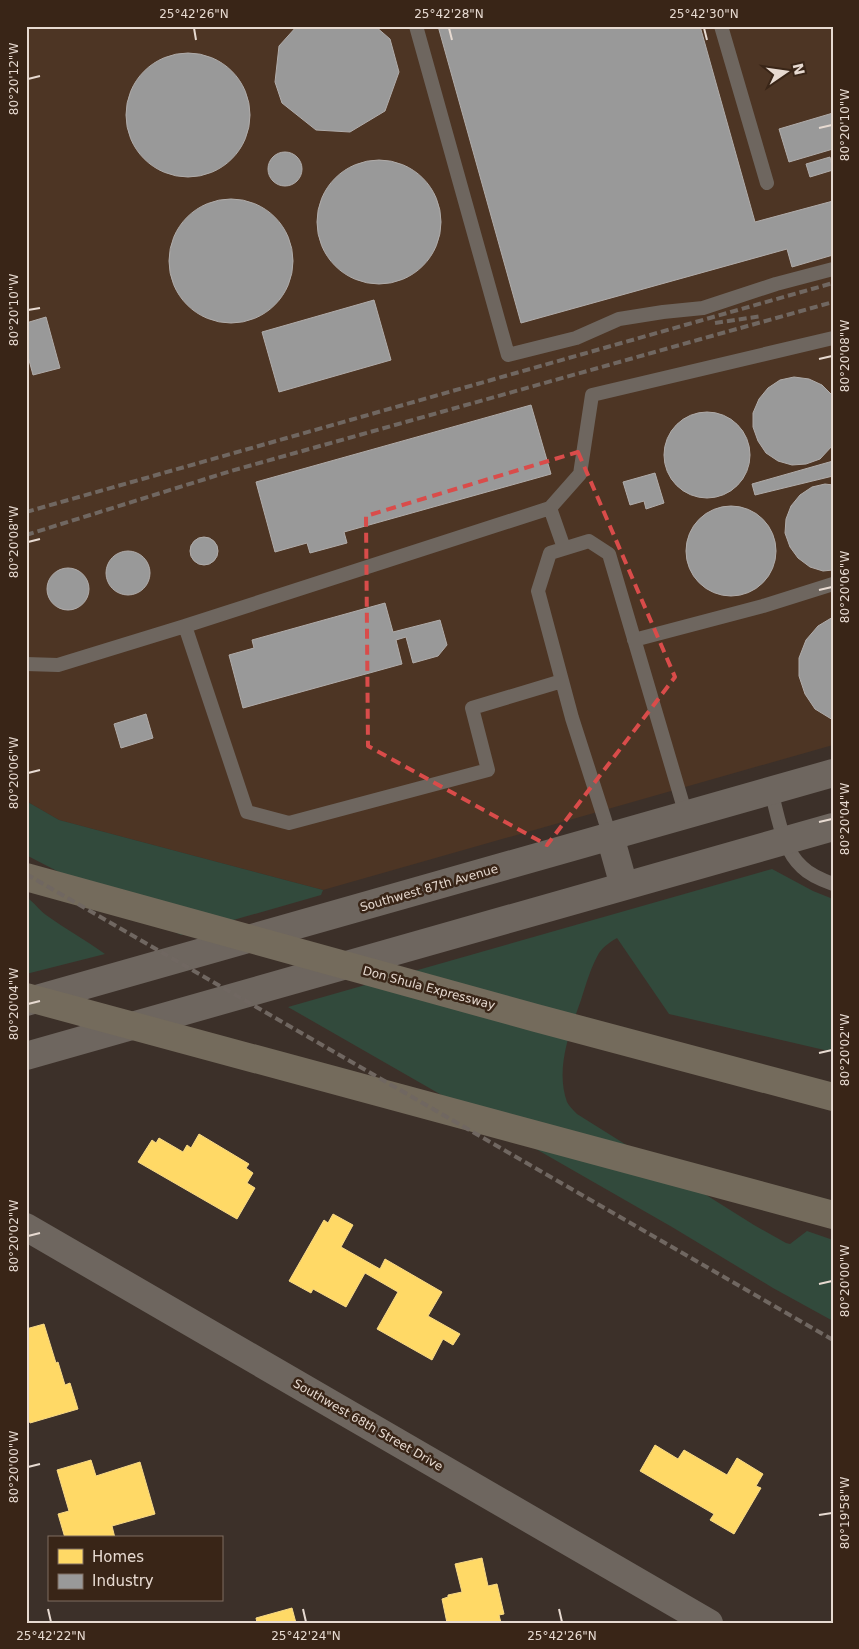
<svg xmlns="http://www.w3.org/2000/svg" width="859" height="1649" font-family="'DejaVu Sans',sans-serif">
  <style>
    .built { fill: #4d3524 }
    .green { fill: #324a3c }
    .homes { fill: #ffd966; stroke: #f8d986 }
    .industry { fill: #999; stroke: #b0acaa }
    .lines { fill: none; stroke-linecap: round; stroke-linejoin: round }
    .service { stroke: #6e665f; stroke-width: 14 }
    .minor { stroke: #6e665f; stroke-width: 28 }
    .secondary { stroke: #6e665f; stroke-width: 28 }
    .motorway { stroke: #746b5c; stroke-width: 28 }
    .rail { stroke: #706761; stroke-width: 4; stroke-dasharray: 8 4; stroke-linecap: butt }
    .marked { fill: none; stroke: #d94c4a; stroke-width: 4; stroke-dasharray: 10 6; stroke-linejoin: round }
    .ticks { fill: none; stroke: #e7dad1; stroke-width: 2 }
    .labels { text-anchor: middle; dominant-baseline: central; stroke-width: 5; stroke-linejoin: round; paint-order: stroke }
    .street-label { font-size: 12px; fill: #e7dad1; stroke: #392517 }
    .neatline { fill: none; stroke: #e7dad1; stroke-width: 2 }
    .ticks-label { font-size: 12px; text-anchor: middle; fill: #e7dad1 }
  </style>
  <rect width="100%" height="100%" fill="#3c3029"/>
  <path class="built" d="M26,26H833V745L323,890L59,820L26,801Z"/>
  <path class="green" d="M26,801L59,820L323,890L321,895L181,935L26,855Z
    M772,869L813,891L833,899V1052L669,1014L617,938C610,942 604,946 599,953C591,967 586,984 581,1000C570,1031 555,1069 567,1102C569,1106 573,1110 577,1114L754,1225L786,1243L790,1244L807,1231L833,1240V1321L773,1288L672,1227L288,1007Z
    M26,897C34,902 39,910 46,915C65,929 86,940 105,954L26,974Z"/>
  <path class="homes" d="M199,1134L249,1164L246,1168L253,1173L247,1183L255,1188L237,1219L138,1162L152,1140L156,1143L159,1138L183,1152L187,1145L191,1148Z
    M333,1214L353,1225L341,1247L380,1269L385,1259L442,1292L428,1316L460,1334L453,1345L443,1339L432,1360L377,1329L398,1292L365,1273L346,1307L313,1289L311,1293L289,1281L324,1220L328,1223Z
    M44,1324L56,1363L58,1362L65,1385L70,1383L78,1409L30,1423L26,1413V1329Z
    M655,1445L678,1459L684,1450L727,1475L737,1458L763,1474L756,1486L761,1488L734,1534L710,1520L714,1514L640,1471Z
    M91,1460L96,1476L140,1462L155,1514L112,1526L115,1538H65L58,1514L69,1511L57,1470Z
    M482,1558L488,1586L497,1584L504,1614L499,1615L501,1623H447L442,1599L448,1597V1595L462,1592L455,1564Z
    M292,1608L296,1623H257L256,1618Z"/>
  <path class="industry" d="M297,26H375L390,39L399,72L385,111L350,132L316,130L282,103L275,82L279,46Z
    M438,26H700L755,222L833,201V255L792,267L787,249L521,323Z
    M126 115a62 62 0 1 1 124 0a62 62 0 1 1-124 0Z
    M833,113V149L789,162L779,129Z
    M268 169a17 17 0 1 1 34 0a17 17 0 1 1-34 0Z
    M830,157L833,170L810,177L806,164Z
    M317 222a62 62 0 1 1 124 0a62 62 0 1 1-124 0Z
    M169 261a62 62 0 1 1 124 0a62 62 0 1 1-124 0Z
    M374,300L391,360L279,392L262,332Z
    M46,317L60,368L33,375L26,349V323Z
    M794,377L809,379L822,385L833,396V445L820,459L806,464L792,465L778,461L766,453L758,441L753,427V413L759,399L768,388L780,380Z
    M531,405L551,474L344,532L347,543L310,553L307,543L275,552L256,482Z
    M664 455a43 43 0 1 1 86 0a43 43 0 1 1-86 0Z
    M833,461V476L755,495L752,484Z
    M655,473L664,503L646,509L644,501L630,505L623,482Z
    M825,484L833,485V570L823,571L810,567L798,558L790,547L785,533L786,519L791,506L800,495L812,487Z
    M686 551a45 45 0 1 1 90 0a45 45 0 1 1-90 0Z
    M190 551a14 14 0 1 1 28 0a14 14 0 1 1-28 0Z
    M106 573a22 22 0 1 1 44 0a22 22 0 1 1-44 0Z
    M47 589a21 21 0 1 1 42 0a21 21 0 1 1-42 0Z
    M385,603L393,632L440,620L447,645L438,656L413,663L406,637L396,640L402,664L243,708L229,655L254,648L252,640Z
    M833,617V720L815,709L805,694L799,676V658L806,640L818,626Z
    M146,714L153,738L121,748L114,724Z"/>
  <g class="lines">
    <path class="service" d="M416,26L508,355L576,338L619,319L663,312L703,308L776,284L833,269
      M721,26L767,183
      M550,508L564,548
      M634,640L763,606L833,584
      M26,664L58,665L185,626
      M562,681L472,708L488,770L289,823L247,812L185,626L550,508L580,474L592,395L833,338
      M771,791C778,815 782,849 802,867C810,875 822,880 833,884
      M610,836L572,718L538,591L550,553L589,541L609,554L686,815"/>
    <path class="minor" d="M26,1227L709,1623"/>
    <path class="secondary" d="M610,836L624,886
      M26,1002L833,773
      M26,1056L833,827"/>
    <path class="motorway" d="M26,877L536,1018L833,1097
      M26,997L833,1215"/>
    <path class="rail" d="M715,323L762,316
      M26,512L833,283
      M26,535L231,471L833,302
      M26,874L833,1340"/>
  </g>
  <path class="marked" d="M578,452L675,677L547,845L368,746L366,516Z"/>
  <path class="ticks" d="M194,28L196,40M449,28L452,40M704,28L707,40M28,79L40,76M819,128L832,125M28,310L40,308M819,359L832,356M28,542L40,539M819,590L832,587M28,773L40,770M819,822L832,819M28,1004L40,1001M819,1053L832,1050M28,1236L40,1233M819,1284L832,1281M28,1467L40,1464M819,1515L832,1513M48,1609L51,1622M303,1609L306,1622M559,1609L562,1622"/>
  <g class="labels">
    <g class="street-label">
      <text transform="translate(429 888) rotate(-16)">Southwest 87th Avenue</text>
      <text transform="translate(429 988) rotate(15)">Don Shula Expressway</text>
      <text transform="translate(368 1425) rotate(30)">Southwest 68th Street Drive</text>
    </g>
  </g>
  <rect width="859" height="1649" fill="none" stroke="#392517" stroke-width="55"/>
  <rect x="48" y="1536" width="175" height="65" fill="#392517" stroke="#7f6d61"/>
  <rect x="58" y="1549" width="25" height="15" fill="#ffd966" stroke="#7f6d61"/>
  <text x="92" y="1562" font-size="15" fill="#e7dad1">Homes</text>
  <rect x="58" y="1574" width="25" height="15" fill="#999999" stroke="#7f6d61"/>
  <text x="92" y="1586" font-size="15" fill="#e7dad1">Industry</text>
  <g transform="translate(786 72) rotate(77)" stroke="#392517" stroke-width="4" paint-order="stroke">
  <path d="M0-4L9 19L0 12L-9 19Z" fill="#e7dad1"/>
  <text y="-8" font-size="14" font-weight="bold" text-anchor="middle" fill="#e7dad1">N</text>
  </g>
  <rect x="28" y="28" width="804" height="1594" class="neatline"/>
  <g class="ticks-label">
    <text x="194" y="18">25°42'26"N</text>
    <text x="449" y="18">25°42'28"N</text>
    <text x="704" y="18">25°42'30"N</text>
    <text transform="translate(14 79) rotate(-90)" y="4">80°20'12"W</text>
    <text transform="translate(845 125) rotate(-90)" y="4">80°20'10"W</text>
    <text transform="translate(14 310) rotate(-90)" y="4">80°20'10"W</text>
    <text transform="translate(845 356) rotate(-90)" y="4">80°20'08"W</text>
    <text transform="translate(14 542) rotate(-90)" y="4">80°20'08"W</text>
    <text transform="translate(845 587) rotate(-90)" y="4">80°20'06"W</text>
    <text transform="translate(14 773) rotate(-90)" y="4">80°20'06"W</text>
    <text transform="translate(845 819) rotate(-90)" y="4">80°20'04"W</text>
    <text transform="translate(14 1004) rotate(-90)" y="4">80°20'04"W</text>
    <text transform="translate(845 1050) rotate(-90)" y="4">80°20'02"W</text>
    <text transform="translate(14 1236) rotate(-90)" y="4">80°20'02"W</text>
    <text transform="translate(845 1281) rotate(-90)" y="4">80°20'00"W</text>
    <text transform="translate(14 1467) rotate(-90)" y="4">80°20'00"W</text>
    <text transform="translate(845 1513) rotate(-90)" y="4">80°19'58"W</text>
    <text x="51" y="1640">25°42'22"N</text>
    <text x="306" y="1640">25°42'24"N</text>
    <text x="562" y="1640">25°42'26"N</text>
  </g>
</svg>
